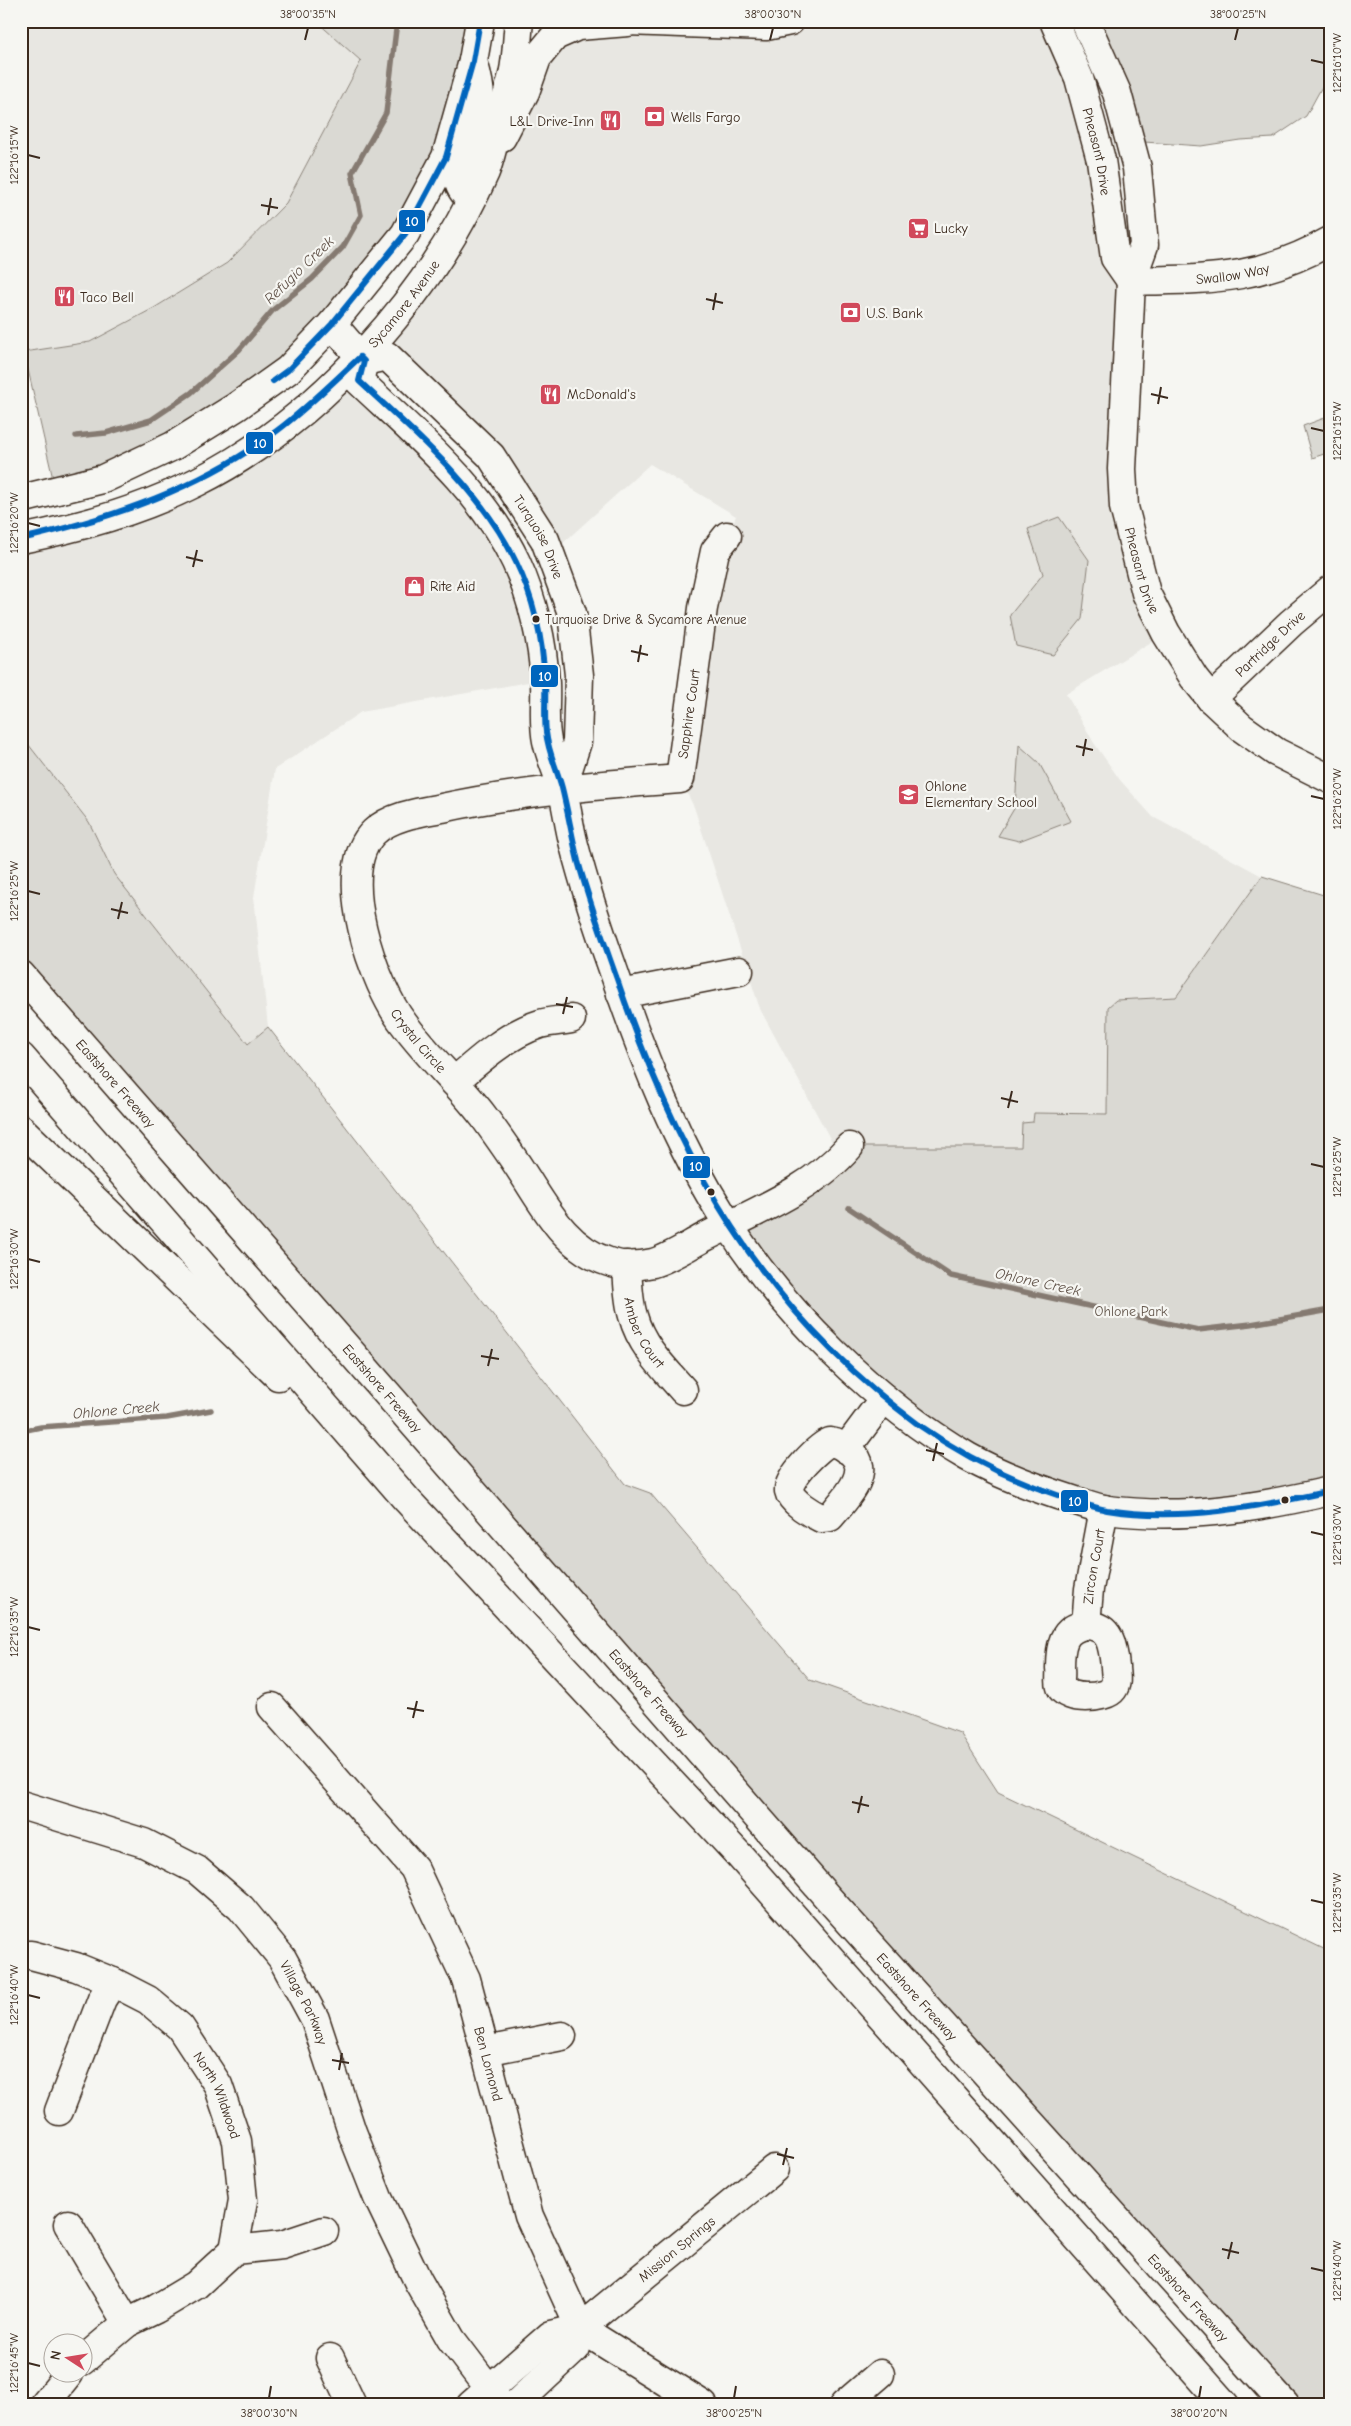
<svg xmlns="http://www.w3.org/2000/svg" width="1351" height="2426" font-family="'Comic Neue',sans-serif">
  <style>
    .built { fill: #e8e7e2 }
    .green { fill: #dad9d3; stroke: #8a8278 }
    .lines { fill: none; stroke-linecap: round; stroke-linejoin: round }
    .stream { stroke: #857a71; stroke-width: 5.5 }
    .minor-casing { stroke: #3b2a1e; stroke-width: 31 }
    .major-casing { stroke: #3b2a1e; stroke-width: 31 }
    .highway-casing { stroke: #3b2a1e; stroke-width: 31 }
    .minor { stroke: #f6f6f2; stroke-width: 28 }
    .major { stroke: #f6f6f2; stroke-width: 28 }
    .highway { stroke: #f6f6f2; stroke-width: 28 }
    .bus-1-casing { stroke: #f6f6f2; stroke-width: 10 }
    .bus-1 { stroke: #0065bd; stroke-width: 6 }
    .ticks { fill: none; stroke: #3b2a1e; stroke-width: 2 }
    .bus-dot { fill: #3b2a1e; stroke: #f6f6f2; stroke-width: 2 }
    .labels { text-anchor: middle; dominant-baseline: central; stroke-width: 4.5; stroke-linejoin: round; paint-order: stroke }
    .bus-label { font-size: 13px; fill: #3b2a1e; stroke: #f6f6f2; text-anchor: start }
    .poi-label { font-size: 14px; fill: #3b2a1e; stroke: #f6f6f2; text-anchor: start }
    .street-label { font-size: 14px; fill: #3b2a1e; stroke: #f6f6f2 }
    .park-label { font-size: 14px; fill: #63564b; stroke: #f6f6f2 }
    .water-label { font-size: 15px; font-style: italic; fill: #605248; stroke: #f6f6f2 }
    .line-badge { stroke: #f6f6f2; stroke-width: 2 }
    .badge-label { font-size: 14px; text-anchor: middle; font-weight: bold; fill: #fff }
    .neatline { fill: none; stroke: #3b2a1e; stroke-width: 2 }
    .ticks-label { font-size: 12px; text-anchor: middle; fill: #3b2a1e }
  </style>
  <rect width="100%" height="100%" fill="#f6f6f2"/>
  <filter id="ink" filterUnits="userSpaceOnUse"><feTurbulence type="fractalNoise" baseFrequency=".02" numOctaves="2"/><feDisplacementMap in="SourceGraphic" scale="10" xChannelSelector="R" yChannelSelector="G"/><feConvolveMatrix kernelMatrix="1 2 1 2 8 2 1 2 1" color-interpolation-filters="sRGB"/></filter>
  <g filter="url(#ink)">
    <path class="built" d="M21,21H316L361,61L286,203L227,263L154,308L90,342L24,352L21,339Z
      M790,21H1054L1131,281L1122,469L1166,633L1066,694L1094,743L1120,780L1153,817L1262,876L1176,997L1116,1000L1109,1007L1107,1114L1034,1113L1033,1122L1022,1147H849L840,1157L760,1009L694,807L680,779L727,536L736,516L650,464L551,554L525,506L372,343L555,36Z
      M347,369L486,510L545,679L361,712L275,769L254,897L268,1027L248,1044L114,874L89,822L21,735V539L157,500Z"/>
    <path class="green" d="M316,21H480L446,157L288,370L56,492L24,352L90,342L154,308L227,263L286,203L361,61Z
      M1085,21H1330V72L1306,116L1273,138L1240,140L1201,146L1130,141Z
      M1330,416V452L1312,458L1303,426Z
      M1059,517L1089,560L1082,619L1053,655L1016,646L1010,615L1043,574L1028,529Z
      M21,735L89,822L114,874L248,1044L268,1027L625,1484L650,1493L810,1680L960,1733L998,1792L1330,1952V2405H1285L21,975Z
      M1019,745L1039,763L1071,821L1019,841L998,836L1015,807Z
      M1262,876L1330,897V1491L1104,1509L931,1434L728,1225L849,1147H1021L1022,1123L1033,1122L1034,1113L1107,1114L1108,1007L1116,1000L1176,997Z"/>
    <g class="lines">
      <path class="stream" d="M76,436L106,433L151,420L191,393L239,350L273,310L312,279L343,247L361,215L352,173L386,113L397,21
        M849,1208L951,1276L1198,1330L1251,1324L1330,1310
        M21,1431L41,1427L167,1418L211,1410"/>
      <defs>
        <g id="minor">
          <path d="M626,21L766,26L790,21"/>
          <path id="s1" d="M1054,21L1079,78L1101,160L1115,258L1131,281"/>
          <path id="s2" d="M1085,21L1117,93L1137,168L1144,245L1131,281L1122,469L1124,507L1146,593L1166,633L1194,678L1211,699L1242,728L1276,752L1330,779"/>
          <path d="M502,137L525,92L537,58L555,36L578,26L628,22"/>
          <path d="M471,199C464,194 459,186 458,177C456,166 479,118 480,99C480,86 477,74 473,61"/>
          <path id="s3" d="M1131,281C1209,279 1259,281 1330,241"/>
          <path d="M332,324L364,361"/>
          <path d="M364,361L359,381C416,435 482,489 516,562C533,599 543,643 545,683C546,702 543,722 547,741C550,757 558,772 562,788C567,807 569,827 574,845C585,888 599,930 614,972C643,1059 677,1144 726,1221C781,1310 878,1405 968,1457C1002,1476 1038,1489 1076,1501C1086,1504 1097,1508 1108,1510C1183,1520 1257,1508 1330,1491"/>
          <path id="s4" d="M364,361L387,356L491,456L545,540L572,613L579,675L577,742L562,788"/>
          <path id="s5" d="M727,536L715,551L703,608L680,779C599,785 520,791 442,808C420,812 391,816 374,832C333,871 374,986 404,1024C428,1057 459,1084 484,1117C497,1135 510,1153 522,1172C545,1207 566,1249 609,1262C623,1267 639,1266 653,1263C670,1258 688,1246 703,1238C752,1213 812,1190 849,1147"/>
          <path id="s6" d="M1211,699L1291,623L1330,590"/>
          <path d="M621,994L739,971"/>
          <path d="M454,1082C479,1060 508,1034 540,1024C550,1021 561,1021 571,1019"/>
          <path id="s7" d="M627,1265C628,1282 628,1300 633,1316C641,1346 664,1368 683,1390"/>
          <path d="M830,1442C839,1443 844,1447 851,1452C874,1472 843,1501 830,1517L821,1518C812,1514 791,1502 789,1491C787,1478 819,1446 830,1442Z"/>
          <path d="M846,1449L884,1398"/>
          <path d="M1086,1625C1111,1626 1113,1646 1115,1667C1115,1674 1118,1682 1113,1689C1106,1699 1066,1701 1061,1687C1059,1682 1061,1674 1060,1668C1060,1647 1062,1628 1086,1625Z"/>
          <path id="s8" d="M1086,1625L1089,1589L1104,1509"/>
          <path id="s9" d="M272,1707L414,1868L466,1979L529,2216L580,2328L703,2405"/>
          <path id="s10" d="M21,1805L144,1843L197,1870L241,1908L282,1958L315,2019L352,2132L378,2198L418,2281L451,2339L501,2405"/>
          <path id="s11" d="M21,1955H31L76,1967L113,1982L148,2000L180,2027L218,2085L237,2141L243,2200L234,2250"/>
          <path d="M485,2051L562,2036"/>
          <path d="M59,2111L102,1999L113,1982"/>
          <path d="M68,2224L127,2323"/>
          <path d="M330,2358L352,2405"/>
          <path d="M82,2361L127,2323L156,2309L196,2285L234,2250L282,2245L324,2231"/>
          <path d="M44,2405L69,2374"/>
          <path id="s12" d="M471,2405L551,2335L580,2328L774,2169"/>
          <path d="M515,2405L576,2348L580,2328"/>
          <path d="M844,2405L880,2374"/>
        </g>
        <g id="major">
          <path d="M21,499L103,479L173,446L236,407L288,370L332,324L405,234L446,157L473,61L480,21"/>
          <path id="s13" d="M21,539C82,527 142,510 197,482C319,421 431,295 485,172C490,160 492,147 496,135C501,115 508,95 513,75C517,58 517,39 519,21"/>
        </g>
        <g id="highway">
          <path id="s14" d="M21,975L829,1899L1285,2405"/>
          <path d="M21,1057L407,1500L739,1855L1225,2405"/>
          <path d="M21,1129L278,1376"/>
        </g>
      </defs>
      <use href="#minor" class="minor-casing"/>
      <use href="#major" class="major-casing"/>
      <use href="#highway" class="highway-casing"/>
      <use href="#minor" class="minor"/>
      <use href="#major" class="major"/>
      <use href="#highway" class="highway"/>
      <defs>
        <path id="bus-1" d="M273,381L288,370L332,324L405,234L446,157L473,61L480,21
          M21,539C113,518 202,488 278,430C307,408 333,382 360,357L364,361L359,381C417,435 481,489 516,562C534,599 543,642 545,682C546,699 544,716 546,732C548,752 557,769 562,788C568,812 572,837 578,861C589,901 603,940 617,979C679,1162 761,1309 919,1425C963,1456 1009,1479 1060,1496C1075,1501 1091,1507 1107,1510C1181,1522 1258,1507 1330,1491"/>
      </defs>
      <use href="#bus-1" class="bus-1-casing"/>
      <use href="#bus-1" class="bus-1"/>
    </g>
  </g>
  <path class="ticks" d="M305,40L308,28M770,40L773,28M1235,40L1238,28M1311,60L1324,63M28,155L40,158M261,205L278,208M268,215L271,198M706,299L723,303M713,310L716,293M1151,394L1168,398M1158,404L1161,387M1311,428L1324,431M28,523L40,526M186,557L203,561M193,567L197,550M631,651L648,655M638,662L641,645M1076,746L1093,750M1083,756L1086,739M1311,796L1324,799M28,891L40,894M111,909L128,913M118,919L122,902M556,1004L573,1007M563,1014L567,997M1001,1098L1018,1102M1008,1108L1012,1091M1311,1164L1324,1167M28,1259L40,1262M481,1356L499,1359M488,1366L492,1349M926,1450L944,1454M933,1461L937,1443M1311,1532L1324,1535M28,1627L40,1630M407,1708L424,1711M413,1718L417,1701M852,1802L869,1806M858,1813L862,1796M1311,1900L1324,1903M28,1995L40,1998M332,2060L349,2063M339,2070L342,2053M777,2154L794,2158M783,2165L787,2148M1222,2249L1239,2253M1228,2259L1232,2242M1311,2268L1324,2271M28,2363L40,2366M269,2398L271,2386M734,2398L736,2386M1199,2398L1201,2386"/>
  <defs>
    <symbol id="bank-square" viewBox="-11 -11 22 22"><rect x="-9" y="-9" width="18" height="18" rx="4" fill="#d1495b" stroke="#f6f6f2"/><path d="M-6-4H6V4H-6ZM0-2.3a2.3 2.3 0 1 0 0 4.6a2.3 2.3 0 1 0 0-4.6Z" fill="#fff"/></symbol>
    <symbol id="restaurant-square" viewBox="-11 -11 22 22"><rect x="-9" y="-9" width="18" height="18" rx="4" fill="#d1495b" stroke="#f6f6f2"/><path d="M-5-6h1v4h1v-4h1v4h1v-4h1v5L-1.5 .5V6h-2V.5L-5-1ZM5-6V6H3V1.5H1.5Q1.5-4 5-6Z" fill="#fff"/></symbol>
    <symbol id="supermarket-square" viewBox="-11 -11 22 22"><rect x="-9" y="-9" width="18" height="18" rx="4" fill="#d1495b" stroke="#f6f6f2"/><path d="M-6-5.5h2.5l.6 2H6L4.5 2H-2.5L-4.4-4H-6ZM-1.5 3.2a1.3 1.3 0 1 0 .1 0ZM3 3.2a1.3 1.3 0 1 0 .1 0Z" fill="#fff"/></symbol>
    <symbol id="shop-square" viewBox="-11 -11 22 22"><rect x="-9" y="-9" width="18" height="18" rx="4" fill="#d1495b" stroke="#f6f6f2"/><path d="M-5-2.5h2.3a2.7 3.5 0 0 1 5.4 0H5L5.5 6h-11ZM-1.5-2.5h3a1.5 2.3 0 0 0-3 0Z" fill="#fff"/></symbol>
    <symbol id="school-square" viewBox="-11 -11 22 22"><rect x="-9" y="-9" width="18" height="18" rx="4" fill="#d1495b" stroke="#f6f6f2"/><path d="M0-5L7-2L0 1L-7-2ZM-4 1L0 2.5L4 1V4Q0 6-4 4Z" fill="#fff"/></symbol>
  </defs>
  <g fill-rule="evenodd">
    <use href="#bank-square" x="642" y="104" width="25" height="25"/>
    <use href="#restaurant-square" x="598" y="108" width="25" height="25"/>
    <use href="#supermarket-square" x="906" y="216" width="25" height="25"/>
    <use href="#restaurant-square" x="52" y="284" width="25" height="25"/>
    <use href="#bank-square" x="838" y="300" width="25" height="25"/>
    <use href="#restaurant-square" x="538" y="382" width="25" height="25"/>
    <use href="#shop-square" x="402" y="574" width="25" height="25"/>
    <use href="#school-square" x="896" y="782" width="25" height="25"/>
  </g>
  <g class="bus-dot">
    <circle cx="536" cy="619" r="4.5"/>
    <circle cx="711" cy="1192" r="4.5"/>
    <circle cx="1285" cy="1500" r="4.5"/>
  </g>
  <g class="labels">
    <g class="bus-label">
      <text x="545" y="619">Turquoise Drive &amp; Sycamore Avenue</text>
    </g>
    <g class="poi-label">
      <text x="671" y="117">Wells Fargo</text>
      <text x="594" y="121" text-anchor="end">L&amp;L Drive-Inn</text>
      <text x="934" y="228">Lucky</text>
      <text x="80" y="297">Taco Bell</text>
      <text x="866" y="313">U.S. Bank</text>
      <text x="567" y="394">McDonald's</text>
      <text x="430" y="586">Rite Aid</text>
      <text x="925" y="786">Ohlone<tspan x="925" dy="16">Elementary School</tspan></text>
    </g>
    <g class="street-label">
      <text stroke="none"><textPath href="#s1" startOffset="138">Pheasant Drive</textPath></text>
      <text stroke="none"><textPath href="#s3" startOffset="102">Swallow Way</textPath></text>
      <text stroke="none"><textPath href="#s13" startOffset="461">Sycamore Avenue</textPath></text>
      <text stroke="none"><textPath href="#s4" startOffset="262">Turquoise Drive</textPath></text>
      <text stroke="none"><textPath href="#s2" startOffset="564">Pheasant Drive</textPath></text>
      <text stroke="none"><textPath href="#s6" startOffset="81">Partridge Drive</textPath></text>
      <text transform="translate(689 714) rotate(-82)">Sapphire Court</text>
      <text stroke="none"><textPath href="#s5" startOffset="791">Crystal Circle</textPath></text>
      <text stroke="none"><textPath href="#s14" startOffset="144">Eastshore Freeway</textPath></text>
      <text stroke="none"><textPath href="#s7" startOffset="71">Amber Court</textPath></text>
      <text stroke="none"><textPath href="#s14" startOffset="549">Eastshore Freeway</textPath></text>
      <text stroke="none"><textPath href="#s8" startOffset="59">Zircon Court</textPath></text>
      <text stroke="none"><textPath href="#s14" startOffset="954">Eastshore Freeway</textPath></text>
      <text stroke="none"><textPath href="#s14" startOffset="1359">Eastshore Freeway</textPath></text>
      <text stroke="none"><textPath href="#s10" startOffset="361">Village Parkway</textPath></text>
      <text stroke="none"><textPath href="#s9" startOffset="425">Ben Lomond</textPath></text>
      <text stroke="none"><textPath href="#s11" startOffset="256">North Wildwood</textPath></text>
      <text stroke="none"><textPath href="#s12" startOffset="261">Mission Springs</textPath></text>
      <text stroke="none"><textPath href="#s14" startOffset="1764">Eastshore Freeway</textPath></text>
    </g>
    <g class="park-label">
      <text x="1131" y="1311">Ohlone Park</text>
    </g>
    <g class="water-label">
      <text transform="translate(299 270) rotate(-44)">Refugio Creek</text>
      <text transform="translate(1038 1282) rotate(12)">Ohlone Creek</text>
      <text transform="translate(116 1410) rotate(-5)">Ohlone Creek</text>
    </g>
  </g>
  <g class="line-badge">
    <rect x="398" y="209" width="28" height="24" rx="5" fill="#0065bd"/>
    <rect x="245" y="431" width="29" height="24" rx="5" fill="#0065bd"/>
    <rect x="530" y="664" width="29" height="24" rx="5" fill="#0065bd"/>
    <rect x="682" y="1155" width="29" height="24" rx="5" fill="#0065bd"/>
    <rect x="1060" y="1489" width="29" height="24" rx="5" fill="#0065bd"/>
  </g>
  <g class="badge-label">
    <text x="412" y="226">10</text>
    <text x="260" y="448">10</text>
    <text x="545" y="681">10</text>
    <text x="696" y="1171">10</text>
    <text x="1075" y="1506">10</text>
  </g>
  <rect width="1351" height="2426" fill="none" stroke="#f6f6f2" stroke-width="55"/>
  <g transform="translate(68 2358) rotate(282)"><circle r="24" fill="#f6f6f2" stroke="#aba49d"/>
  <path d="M0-4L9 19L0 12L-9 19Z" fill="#d1495b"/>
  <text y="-8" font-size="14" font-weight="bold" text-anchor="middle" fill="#3b2a1e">N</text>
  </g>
  <rect x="28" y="28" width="1296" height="2370" class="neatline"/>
  <g class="ticks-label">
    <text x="308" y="18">38°00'35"N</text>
    <text x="773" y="18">38°00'30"N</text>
    <text x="1238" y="18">38°00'25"N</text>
    <text transform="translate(1337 63) rotate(-90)" y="4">122°16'10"W</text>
    <text transform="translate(14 155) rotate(-90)" y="4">122°16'15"W</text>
    <text transform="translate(1337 431) rotate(-90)" y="4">122°16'15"W</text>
    <text transform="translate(14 523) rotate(-90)" y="4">122°16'20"W</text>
    <text transform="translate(1337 799) rotate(-90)" y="4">122°16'20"W</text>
    <text transform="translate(14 891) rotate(-90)" y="4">122°16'25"W</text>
    <text transform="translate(1337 1167) rotate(-90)" y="4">122°16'25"W</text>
    <text transform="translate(14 1259) rotate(-90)" y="4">122°16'30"W</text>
    <text transform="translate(1337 1535) rotate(-90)" y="4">122°16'30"W</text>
    <text transform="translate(14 1627) rotate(-90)" y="4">122°16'35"W</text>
    <text transform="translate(1337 1903) rotate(-90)" y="4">122°16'35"W</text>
    <text transform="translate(14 1995) rotate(-90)" y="4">122°16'40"W</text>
    <text transform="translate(1337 2271) rotate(-90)" y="4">122°16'40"W</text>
    <text transform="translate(14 2363) rotate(-90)" y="4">122°16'45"W</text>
    <text x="269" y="2417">38°00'30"N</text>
    <text x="734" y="2417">38°00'25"N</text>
    <text x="1199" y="2417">38°00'20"N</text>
  </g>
</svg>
